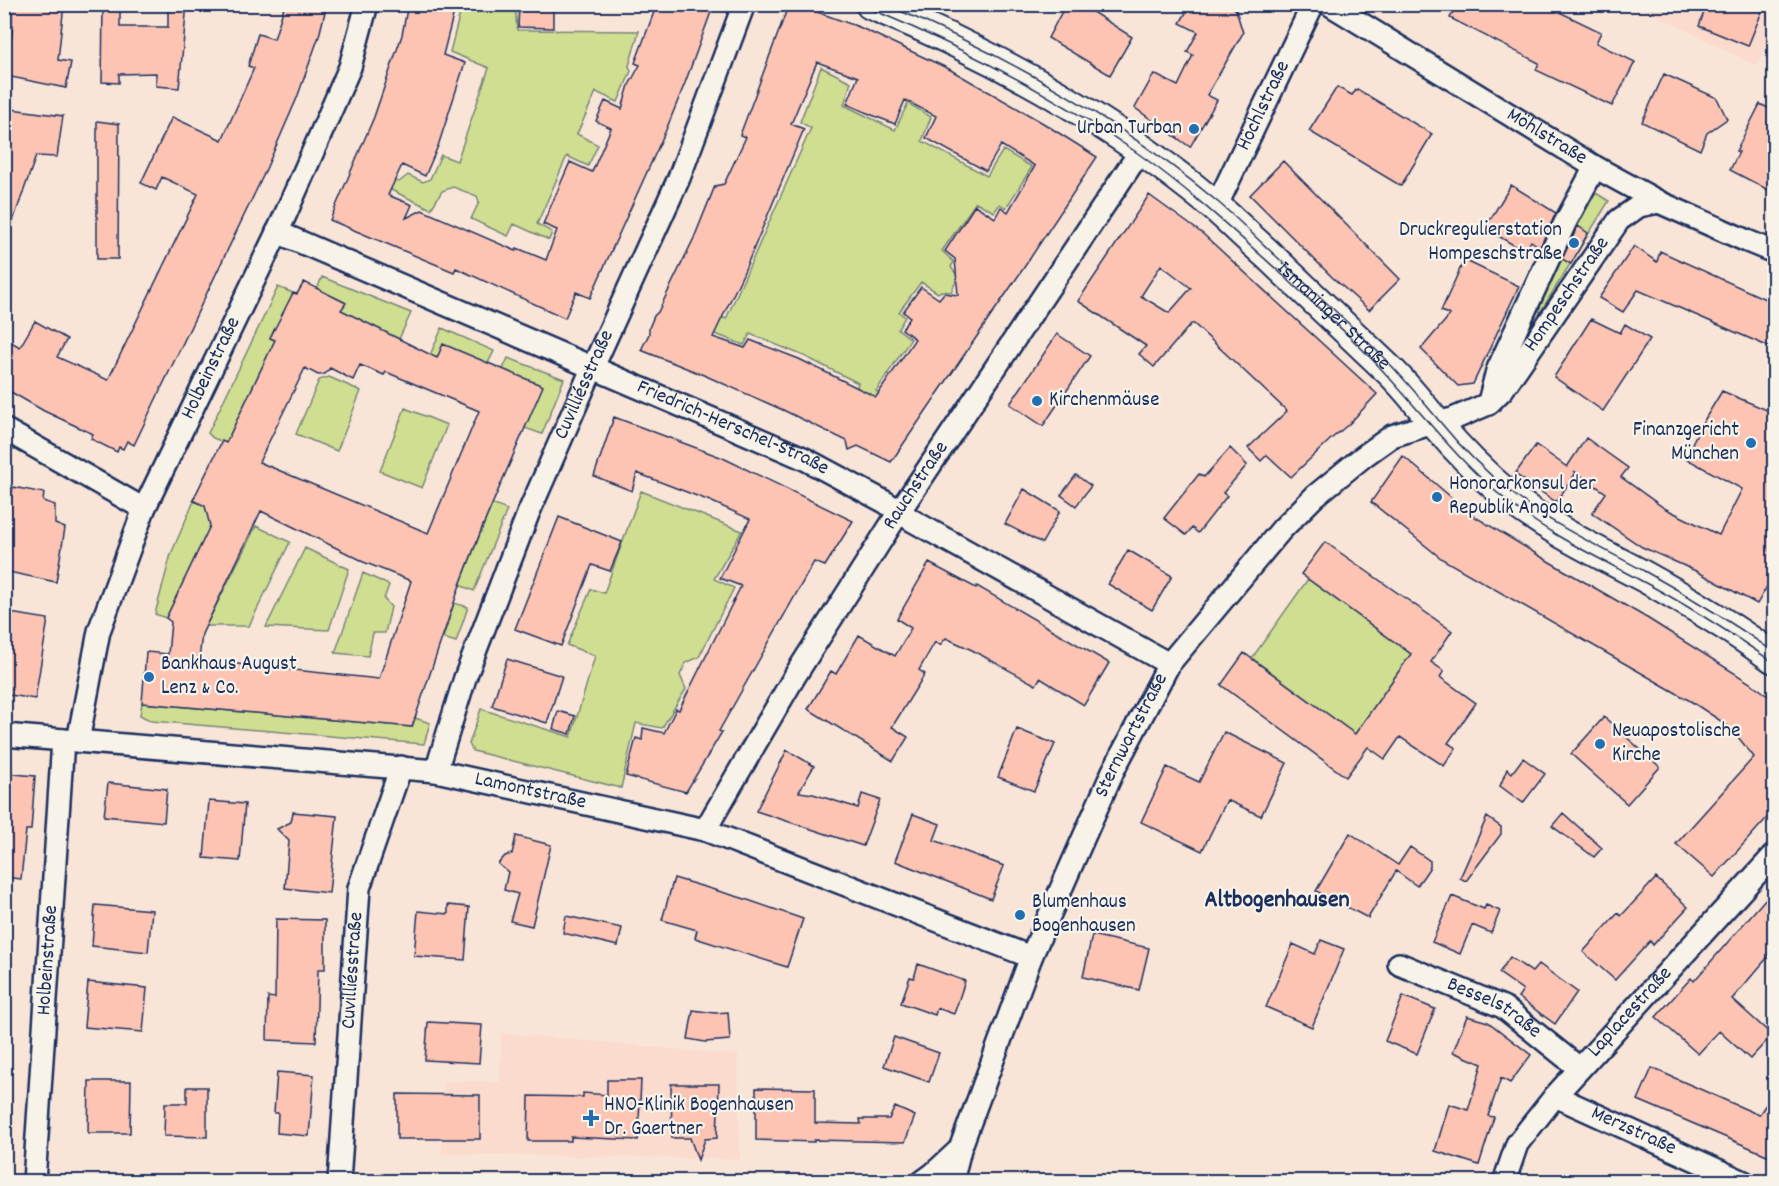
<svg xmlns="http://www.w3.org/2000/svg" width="1779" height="1186" font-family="Dekko,sans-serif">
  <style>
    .built { fill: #fadbcd }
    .green { fill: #d0de91; stroke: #768678; stroke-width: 1.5 }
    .building { fill: #fdc4b3; stroke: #1b2f5e; stroke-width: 1.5; fill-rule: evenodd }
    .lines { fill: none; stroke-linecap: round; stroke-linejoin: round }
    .street-casing { stroke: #1b2f5e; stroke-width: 26 }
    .secondary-casing { stroke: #1b2f5e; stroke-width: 34 }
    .street { stroke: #f7f3e8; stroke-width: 21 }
    .secondary { stroke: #f7f3e8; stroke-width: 30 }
    .tram { stroke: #1b2f5e; stroke-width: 1.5 }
    .poi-dot { fill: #1f6fb2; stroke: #f7f3e8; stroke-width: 2 }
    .labels { text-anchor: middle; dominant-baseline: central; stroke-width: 4.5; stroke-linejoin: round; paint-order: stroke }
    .street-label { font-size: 21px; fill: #1b2f5e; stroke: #f7f3e8 }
    .poi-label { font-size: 21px; fill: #1b2f5e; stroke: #f7f3e8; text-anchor: start }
    .quarter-label { font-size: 24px; font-weight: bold; fill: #1b2f5e; stroke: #f7f3e8 }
  </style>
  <rect width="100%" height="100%" fill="#f9e5d8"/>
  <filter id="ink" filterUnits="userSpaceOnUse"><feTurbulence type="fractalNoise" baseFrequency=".0167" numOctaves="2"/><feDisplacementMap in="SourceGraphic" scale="12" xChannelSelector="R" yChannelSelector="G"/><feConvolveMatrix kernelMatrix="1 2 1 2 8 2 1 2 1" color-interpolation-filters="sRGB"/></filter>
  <g filter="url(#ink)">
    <path class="built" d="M1637,5H1774V29L1757,66Z
      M501,1033L738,1055L740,1159L442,1154L444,1081L500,1082Z"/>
    <path class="green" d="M462,5H515L517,30L639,31L629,66L631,71L618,102L596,92L577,134L598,145L588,166L567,156L537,224L552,232L549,240L514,224L508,236L471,219L479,202L477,196L453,187L442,191L431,209L391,190L392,180L399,182L408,175L423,182L430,179L441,155L457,161L489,68L450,52Z
      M821,67L851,82L844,105L895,130L908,103L931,117L922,141L987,176L1003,150L1032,167L1006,208L1000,204L994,212L976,202L942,251L954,262L951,267L958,277L951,292L941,291L938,293L921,282L899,312L905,317L898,329L911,339L876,391L888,399L855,393L858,383L804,356L750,334L744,345L692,325L700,307L726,319L811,128L800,122Z
      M1589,189L1609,201L1541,311L1530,313Z
      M322,277L411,313L399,339L341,310L345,302L317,289Z
      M278,287L293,293L271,338L275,340L226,443L213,438L208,433Z
      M442,328L494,351L488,363L437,358L430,355Z
      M508,358L564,379L542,434L525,428L503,369Z
      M329,377L361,391L337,451L296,434L319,380Z
      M405,408L447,425L422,488L380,471Z
      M641,491L742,531L714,579L734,588L699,657L686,663L680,675L686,689L662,728L636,723L621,788L473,751L469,744L481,709L571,737L595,656L567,645L591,589L604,593Z
      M194,501L208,507L212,522L166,618L155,614L171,554Z
      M492,504L507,510L474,591L460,585Z
      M256,526L290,542L249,626H206Z
      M305,548L349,569L329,630L266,627Z
      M363,573L389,585L384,599L391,607L385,633H373L368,656L335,653Z
      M1308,579L1411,654L1355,734L1252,658Z
      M454,603L468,607L456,642L443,638Z
      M142,703L411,727L415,718L430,723L424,744L151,721L140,715Z"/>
    <path class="building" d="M12,4H64L58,60L71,62L66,88L6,76L12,34Z
      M103,4H120V27H168V4H187L179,88L156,86V73L119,74V83L102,82Z
      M285,4H327L319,36L297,98L263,176L134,445L127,441L123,449L119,447L117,452L91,439L93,434L44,411L4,388V338L20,347L35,321L67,339L57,357L108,380L198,194L162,177L156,190L141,183L172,117L222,140L254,68L248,66L258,34L274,39Z
      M408,4H456L443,55L465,63L438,146L425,176L402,165L388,195L412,205L406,218L422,210L516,251L517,248L546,260L557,230L543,224L570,162L592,172L611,128L596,121L605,101L622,109L629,85L640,65L635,63L657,4H714L685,83L666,130L590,298L576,292L565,318L456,268L454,272L330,220L374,117L402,35Z
      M519,4H553V28L518,27Z
      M789,4H795L859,27L949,69L1043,123L1097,157L1023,269L891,462L858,446L849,450L847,441L783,410L706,376L641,350L649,334V328L654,316L658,312L694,238L715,186L724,184L746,137L740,135ZM817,62L858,77L847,104L872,115L895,124L905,100L936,116L926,138L986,171L1001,145L1035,166L1008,212L1001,207L995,218L975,205L945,251L955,259L958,295L944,293L939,299L921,287L903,312L910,317L902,329L915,339L876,397L799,359L750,340L745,348L713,337L743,274L804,129L791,124Z
      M1066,4H1080L1132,37L1110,75L1048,38Z
      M1191,4H1230L1236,10L1243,33L1207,95L1217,100L1190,147L1135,108L1154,74L1178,86L1193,55L1187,52L1198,32L1180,23Z
      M1457,4H1543L1601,32L1596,43L1635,62L1612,106L1536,70L1539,63L1450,18Z
      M1707,4H1765L1748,46L1699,26Z
      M1664,74L1717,98L1727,119L1707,133L1700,150L1642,122Z
      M1337,87L1352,95L1357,89L1432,134L1401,186L1309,131Z
      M1760,104L1774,111V193L1730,170L1739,152L1736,151Z
      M4,108L63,116L57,157L36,156L7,238H4Z
      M97,121L119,124L118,259H97Z
      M1283,161L1400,279L1369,310L1332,277L1250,195Z
      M1511,185L1556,213L1540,247L1531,241L1525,252L1485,228Z
      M1149,195L1203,234L1377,394L1350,423L1331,439L1291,477L1267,455L1261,461L1248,448L1287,411L1194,324H1191L1154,367L1139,354L1146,346L1078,301ZM1161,265L1191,288L1169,313L1141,296Z
      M1578,226L1588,233L1571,264L1562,259Z
      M1634,246L1657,262L1660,251L1774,303V349L1638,290L1623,312L1599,298Z
      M1464,260L1519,286L1473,384L1458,386L1421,349L1450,315L1441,311Z
      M304,282L346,303L341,310L437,358L443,344L543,386L482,528L460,585L412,727L142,703L146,652L168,654L171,622L166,618L210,526L205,506L193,500L222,441L226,443L275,340L270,338L293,293L297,294ZM360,365L384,375L386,372L479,411L428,533L259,462L305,368L318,375L325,374L330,368L353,380ZM261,511L361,560V561L411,581L379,679L199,660L202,634Z
      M1591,319L1620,333L1625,324L1650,339L1603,411L1554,377Z
      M1057,334L1090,356L1043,426L1010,404Z
      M1722,391L1774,413V574L1757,604L1698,572L1642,547L1592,513L1606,493L1574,471L1576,473L1556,502L1515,474L1536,445L1567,467L1586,438L1628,468L1621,477L1664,508L1719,535L1742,489L1685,458L1700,427Z
      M614,417L723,458L853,521L825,566L814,562L719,731L722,732L686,792L626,776L636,738L642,740L643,728L664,733L676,709L679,710L741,586L720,578L750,519L710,501L637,473L632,491L594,476Z
      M1230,448L1247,465L1223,493L1227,496L1198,533L1192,528L1186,535L1164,518L1199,474L1204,477Z
      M1403,456L1472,515L1548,561L1647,618L1755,686L1774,700V810L1714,877L1676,844L1754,757L1730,727L1692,702L1442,559L1371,502Z
      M1076,475L1091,486L1076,506L1061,495Z
      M13,487L44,493L43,501L55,505V524L65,528L56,582L4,571V530Z
      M1024,489L1060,511L1042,543L1005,524Z
      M559,517L622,542L610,571L592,565L561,646L515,629Z
      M1325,542L1452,631L1431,662L1444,671L1440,677L1476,703L1448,743L1456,748L1444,766L1400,737L1385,759L1368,747L1346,777L1221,685L1244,653L1355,734L1411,654L1301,574Z
      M1128,550L1172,576L1152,610L1108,584Z
      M929,563L976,588L977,586L1109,663L1084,705L1040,678L1036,685L972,650L946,638L940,645L935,642L919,670L925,674L892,727L908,737L893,761L808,709L831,671L836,674L859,635L895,656L911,628L897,619Z
      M4,612L48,619L35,699L4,694Z
      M507,659L562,676L547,723L492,706Z
      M558,711L575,716L570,734L553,729Z
      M1604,717L1660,767L1627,804L1571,754Z
      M1017,729L1055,744L1034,791L998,777Z
      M1224,732L1287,763L1261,816L1227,800L1202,851L1141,822L1167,767L1199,782Z
      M787,750L814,766L799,792L813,794L858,808L862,794L880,800L863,846L756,811Z
      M1523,758L1545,774L1523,803L1500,786L1507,769L1512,773Z
      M4,773L35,776L31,830H26L21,879L4,877Z
      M108,783L167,789L164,822L104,816Z
      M209,801L245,804L240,861L204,858Z
      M293,812L337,816L329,893L285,888L289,841L277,829L291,822Z
      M1563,813L1602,848L1594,857L1552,826Z
      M913,814L940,824L934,840L1004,866L991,899L895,861Z
      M1487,817L1501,827V834L1466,881L1460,878Z
      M1350,833L1398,865L1410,847L1430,861V867L1417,886L1396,871L1368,918L1316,891Z
      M516,836L551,845L532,926L510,921L518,894L504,890L508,872L498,864L505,856L512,854Z
      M674,878L742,898L803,919L787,967L695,938L697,930L662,920Z
      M1656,878L1688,907L1653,945L1650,941L1615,980L1583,952L1618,913L1621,916Z
      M1774,889V950L1732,999L1772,1035L1750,1059L1719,1031L1698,1054L1656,1017L1691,978L1694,981Z
      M1452,896L1484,909L1486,905L1500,911L1491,933L1472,925L1460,954L1432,942Z
      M95,905L152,910L148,952L92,946Z
      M448,905L469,907L465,960L414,956L418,911L448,914Z
      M566,916L622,928L618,946L563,933Z
      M276,919L325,920V969H318L316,1042L267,1040L268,997L275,998Z
      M1092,935L1149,948L1139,990L1083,977Z
      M1321,940L1344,949L1312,1027L1266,1007L1293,944L1315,954Z
      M1510,957L1532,972L1539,964L1577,992L1555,1024L1518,997L1523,990L1499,973Z
      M918,964L965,981L954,1014L937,1008L935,1015L901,1003L910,977L914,978Z
      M88,982L147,988L143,1032L84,1027Z
      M1403,996L1435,1009L1417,1054L1385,1041Z
      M693,1010L715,1013L728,1012L730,1040L705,1042L688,1039Z
      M1467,1016L1488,1022L1531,1055L1510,1083L1501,1078L1488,1116L1494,1117L1479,1165L1435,1151L1449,1104L1468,1110L1482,1064L1453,1052Z
      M428,1022L482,1025L479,1063L425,1060Z
      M894,1037L939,1053L929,1082L884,1066Z
      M1652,1068L1759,1115L1774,1092V1158L1638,1100Z
      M277,1072L314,1075L309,1136L277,1133L278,1113H274Z
      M607,1080H641L638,1140L571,1137V1141H528L529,1096L583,1097V1093L607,1095Z
      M89,1081H131L130,1133H88Z
      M671,1084H719L717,1138L705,1139L698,1160L690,1138H672Z
      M187,1087H207V1137L164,1136L165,1103H187Z
      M756,1088L815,1089V1123L861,1124L860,1119H889L895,1107L915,1116L905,1142L814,1140V1142L756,1140Z
      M397,1094L480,1095V1139H397Z"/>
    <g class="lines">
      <defs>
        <g id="street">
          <path id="s1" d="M1329,4L1595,167L1659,202L1747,241L1774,252"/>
          <path id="s2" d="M1216,207L1313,4"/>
          <path id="s3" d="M277,232L803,458L885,502L913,521L1169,664"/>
          <path d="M1490,398L1497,371L1565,223L1595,167"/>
          <path d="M4,429L144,509"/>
          <path id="s4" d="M4,735L436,771L705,830L1031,957"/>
          <path id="s5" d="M78,741L99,631L144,509L283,220L350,67L367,4"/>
          <path id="s6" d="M436,771L465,678L528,514L592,369L679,178L744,4"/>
          <path id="s7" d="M705,830L796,674L899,512L1141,150"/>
          <path id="s8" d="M1399,964L1503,1007L1579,1068"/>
          <path id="s9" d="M1555,1096L1744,1182"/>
          <path id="s10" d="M34,1182L63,740"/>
          <path id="s11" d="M339,1182L359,888L401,767"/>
          <path d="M922,1182L933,1174L959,1150"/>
          <path id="s12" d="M952,1182L960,1149L1031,957L1113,771L1169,664L1282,529L1315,496L1364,456L1392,436L1430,424L1453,419L1488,404L1503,389L1619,220L1639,206L1659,202"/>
          <path id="s13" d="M1504,1182L1517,1144L1555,1096L1774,855"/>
        </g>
        <g id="secondary">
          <path id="s14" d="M871,4C995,55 1113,121 1216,207C1233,222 1249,238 1266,253C1307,292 1348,331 1389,370C1407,387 1421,406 1437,425C1459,451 1483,475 1509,497C1551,530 1598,552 1645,577C1690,602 1733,628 1774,658"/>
        </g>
      </defs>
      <use href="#street" class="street-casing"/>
      <use href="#secondary" class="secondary-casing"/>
      <use href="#street" class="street"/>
      <use href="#secondary" class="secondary"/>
      <path class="tram" d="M859,4C956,44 1049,92 1136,152C1190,190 1236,233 1285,277C1311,302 1339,325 1364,351C1413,400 1452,457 1506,500C1546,533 1593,555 1638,579C1686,604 1731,633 1774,663
        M884,4C1004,54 1120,120 1219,203C1239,220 1257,239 1276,256C1310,288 1345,319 1378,352C1401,374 1420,398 1441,423C1462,449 1486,472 1512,493C1553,526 1601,547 1646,572C1691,597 1733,623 1774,652"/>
    </g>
  </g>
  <g class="poi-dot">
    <circle cx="1194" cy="129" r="6"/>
    <circle cx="1574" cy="243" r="6"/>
    <circle cx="1037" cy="401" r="6"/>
    <circle cx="1751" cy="443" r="6"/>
    <circle cx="1437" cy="497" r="6"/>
    <circle cx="149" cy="677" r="6"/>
    <circle cx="1600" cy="744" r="6"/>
    <circle cx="1020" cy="915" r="6"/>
    <path d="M588 1109h6v6h6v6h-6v6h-6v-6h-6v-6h6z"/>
  </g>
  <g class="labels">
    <g class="street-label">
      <text stroke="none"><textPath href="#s2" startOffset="112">Höchlstraße</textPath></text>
      <text stroke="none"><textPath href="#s1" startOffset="255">Möhlstraße</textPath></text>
      <text stroke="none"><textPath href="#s12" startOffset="1120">Hompeschstraße</textPath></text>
      <text stroke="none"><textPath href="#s14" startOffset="562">Ismaninger Straße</textPath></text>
      <text stroke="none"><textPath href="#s5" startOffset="398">Holbeinstraße</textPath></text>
      <text stroke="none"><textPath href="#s6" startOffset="414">Cuvilliésstraße</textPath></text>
      <text stroke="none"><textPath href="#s3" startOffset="496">Friedrich-Herschel-Straße</textPath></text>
      <text stroke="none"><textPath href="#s7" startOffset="404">Rauchstraße</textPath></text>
      <text stroke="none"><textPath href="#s12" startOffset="482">Sternwartstraße</textPath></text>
      <text stroke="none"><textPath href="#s4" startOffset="530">Lamontstraße</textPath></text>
      <text stroke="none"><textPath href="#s10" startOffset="222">Holbeinstraße</textPath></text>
      <text stroke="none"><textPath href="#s11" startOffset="212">Cuvilliésstraße</textPath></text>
      <text stroke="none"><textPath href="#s8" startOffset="105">Besselstraße</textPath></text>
      <text stroke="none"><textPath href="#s13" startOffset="214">Laplacestraße</textPath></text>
      <text stroke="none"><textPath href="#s9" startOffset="86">Merzstraße</textPath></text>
    </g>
    <g class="poi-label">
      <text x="1182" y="129" text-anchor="end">Urban Turban</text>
      <text x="1562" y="231" text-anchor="end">Druckregulierstation<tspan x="1562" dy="24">Hompeschstraße</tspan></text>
      <text x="1049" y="401">Kirchenmäuse</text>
      <text x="1739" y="431" text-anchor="end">Finanzgericht<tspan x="1739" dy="24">München</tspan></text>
      <text x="1449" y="485">Honorarkonsul der<tspan x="1449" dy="24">Republik Angola</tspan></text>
      <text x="161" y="665">Bankhaus August<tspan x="161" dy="24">Lenz &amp; Co.</tspan></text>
      <text x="1612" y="732">Neuapostolische<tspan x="1612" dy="24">Kirche</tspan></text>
      <text x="1032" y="903">Blumenhaus<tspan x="1032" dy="24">Bogenhausen</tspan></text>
      <text x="604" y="1106">HNO-Klinik Bogenhausen<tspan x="604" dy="24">Dr. Gaertner</tspan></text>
    </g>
    <g class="quarter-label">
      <text x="1277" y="901">Altbogenhausen</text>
    </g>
  </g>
  <rect width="1779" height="1186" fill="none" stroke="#f7f3e8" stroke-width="24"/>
  <rect x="12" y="12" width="1755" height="1162" fill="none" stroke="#1b2f5e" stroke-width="2" filter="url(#ink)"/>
</svg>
